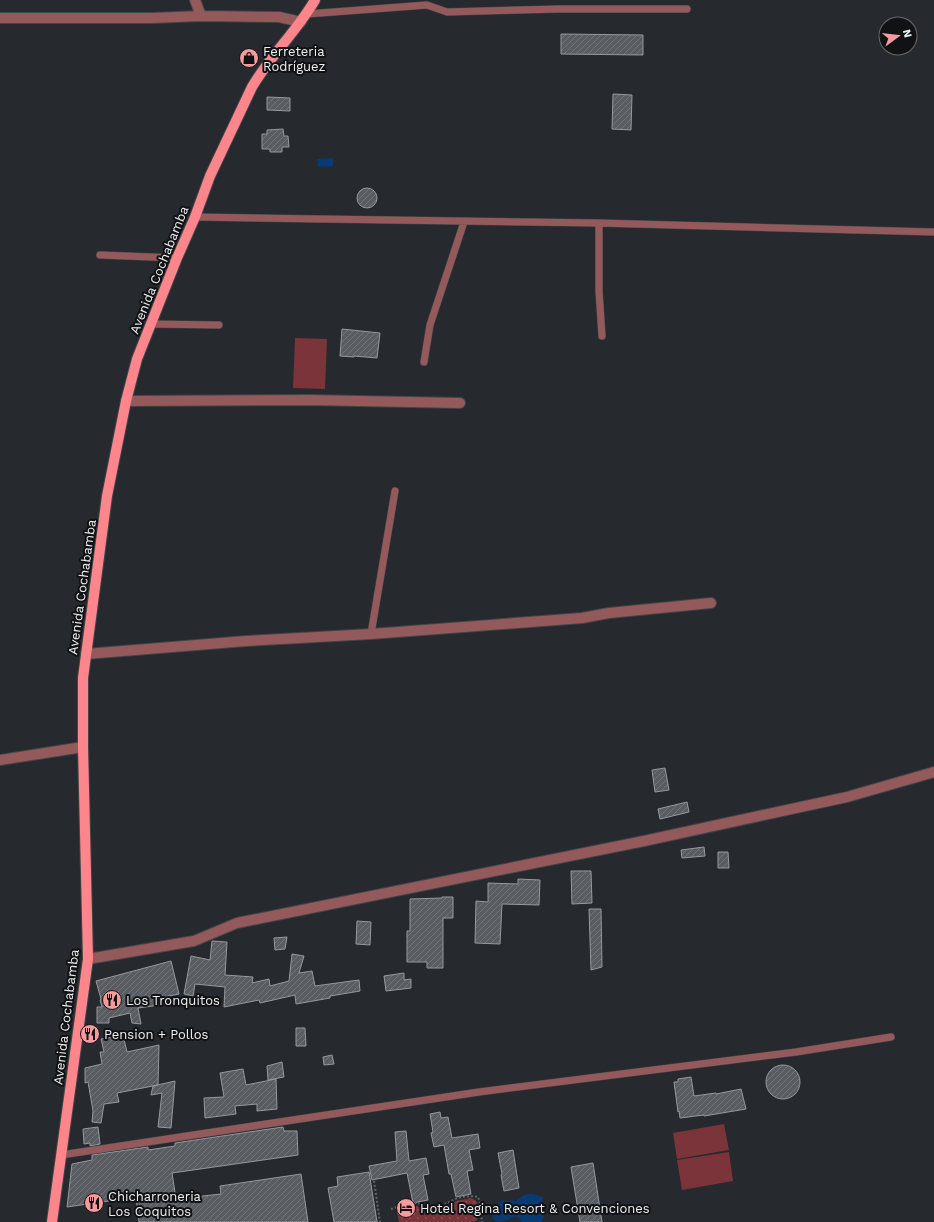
<svg xmlns="http://www.w3.org/2000/svg" width="934" height="1222" font-family="'Work Sans',sans-serif">
  <style>
    .grass { fill: url(#grass-dots) }
    .pitch { fill: #7b3439 }
    .water { fill: #083b73 }
    .building { fill: url(#building-hatch); stroke: #969a9f }
    .lines { fill: none; stroke-linecap: round; stroke-linejoin: round }
    .lane-casing { stroke: #424549; stroke-width: 8 }
    .street-casing { stroke: #424549; stroke-width: 12 }
    .primary-casing { stroke: #424549; stroke-width: 12 }
    .path { stroke: #626569; stroke-width: 2; stroke-dasharray: 2 2; stroke-linecap: butt }
    .lane { stroke: #93595b; stroke-width: 7 }
    .street { stroke: #93595b; stroke-width: 10 }
    .primary { stroke: #fc868b; stroke-width: 10 }
    .labels { text-anchor: middle; dominant-baseline: central; stroke-width: 4; stroke-linejoin: round; paint-order: stroke }
    .poi-label { font-size: 13px; fill: #edeff2; stroke: #101214; text-anchor: start }
    .street-label { font-size: 13px; fill: #edeff2; stroke: #101214 }
  </style>
  <defs>
    <pattern id="grass-dots" width="8" height="8" patternUnits="userSpaceOnUse"><rect width="8" height="8" fill="#7b3439"/><path d="M2 2h.1M6 6h.1" fill="none" stroke="#8e5256" stroke-width="1.8" stroke-linecap="round"/></pattern>
    <pattern id="building-hatch" width="6" height="6" patternUnits="userSpaceOnUse"><rect width="6" height="6" fill="#595d62"/><path d="M-1 1l2-2M0 6l6-6M5 7l2-2" fill="none" stroke="#717579"/></pattern>
  </defs>
  <rect width="100%" height="100%" fill="#26292e"/>
  <path class="grass" d="M471,1198C481,1201 480,1212 477,1220L474,1222H399L397,1211L411,1206H417L430,1211H436L456,1201Z"/>
  <path class="pitch" d="M295,338L327,339L325,389L293,388Z
    M724,1124L729,1150L677,1159L673,1133Z
    M729,1152L733,1181L682,1190L677,1160Z"/>
  <path class="water" d="M333,158V166L318,167L317,159Z
    M528,1194H533L543,1197C543,1199 542,1202 543,1205C544,1213 547,1214 541,1222H522L520,1219L517,1217C510,1217 506,1222 499,1222C485,1219 494,1204 503,1200L506,1201L513,1200L515,1202L522,1196Z"/>
  <path class="building" d="M561,34L643,35V55L561,54Z
    M613,94L632,95L631,130L612,129Z
    M267,97L290,98V111L267,110Z
    M283,129L284,136H288L289,147H282V152H270V149H262V134H267V130Z
    M357 198a10 10 0 1 1 20 0a10 10 0 1 1-20 0Z
    M342,329L380,333L377,358L354,356V357L340,356Z
    M665,768L669,790L655,792L652,770Z
    M687,802L689,812L660,819L658,809Z
    M704,847L705,856L682,858L681,850Z
    M718,852H728L729,868H718Z
    M571,871H591L592,903L572,904Z
    M518,879L540,880L539,905L502,904L500,944L475,943L476,901L488,902V883L518,884Z
    M442,897H453V918H443V968H427V962H407V931H410V899L442,898Z
    M589,909H601L602,967L591,970Z
    M357,921L371,922L370,945L356,944Z
    M287,937L285,949L275,950L274,938Z
    M212,941L227,942L225,975L253,977L252,983L269,979L270,986L289,981L292,954L304,956L299,973L312,971L315,986L359,980L360,991L330,996V998L296,1004L295,995L260,1003L259,1000L224,1007L225,987L195,984L193,996L184,994L191,956L210,960Z
    M171,961L179,994L159,998L160,1005L138,1008L141,1024L132,1023L130,1013L109,1018V1023H97V1007H102L100,1000L101,999L96,981Z
    M404,973V980L411,979V988L386,991L384,976Z
    M296,1028H305L306,1046H296Z
    M123,1035L127,1052L159,1045L158,1085L117,1093L119,1102L104,1104L101,1123L92,1122L93,1111L88,1082L85,1083V1068L102,1064L100,1052H104L101,1039Z
    M332,1055L334,1064L324,1065L323,1057Z
    M282,1062L284,1077L268,1080L267,1066Z
    M766 1082a17 17 0 1 1 34 0a17 17 0 1 1-34 0Z
    M243,1069L246,1085L276,1079L277,1109L257,1111V1104L235,1106L236,1114L205,1118L204,1098L224,1097L220,1073Z
    M691,1077L694,1096L716,1093V1094L741,1089L746,1109L704,1116V1115L680,1118L679,1111L678,1112L674,1082H678V1079Z
    M175,1081L171,1128L158,1127L162,1093L151,1095L153,1086Z
    M440,1112L441,1118L448,1117L452,1138L478,1134L480,1148L469,1150L473,1170L467,1171L471,1194L456,1197L451,1174H449L444,1145L434,1147L431,1133L433,1132L430,1114Z
    M98,1127L100,1144L90,1146V1143L84,1144L83,1129Z
    M283,1127L284,1131H297L298,1155L172,1173L176,1199L221,1194L220,1186L301,1174L308,1222H139L136,1197L67,1207L72,1164L92,1160V1155L148,1147V1150L175,1146V1143Z
    M406,1131L409,1161L426,1158L429,1174L423,1175L428,1200L413,1203L407,1173L372,1180L369,1166L397,1161L395,1132Z
    M513,1150L519,1188L504,1191L501,1175L502,1174L498,1153Z
    M593,1163L602,1222H580L571,1167Z
    M369,1172L377,1222H334L328,1188L338,1186L337,1177Z"/>
  <g class="lines">
    <defs>
      <path id="lane" d="M307,14L427,5L447,12L559,9H687
        M195,217L599,223L934,232
        M599,223V291L602,336
        M100,255L177,258
        M150,324L219,325
        M424,362L430,325L464,222
        M371,634L395,491
        M61,1155L479,1092L796,1052L891,1037"/>
      <path id="street" d="M195,0L201,16
        M0,18H152L201,16L279,17L301,22
        M126,401L309,400L460,403
        M86,654L246,641L371,634L582,618L609,613L711,603
        M0,760L83,747
        M88,959L194,941L237,923L644,841L847,797L934,772"/>
      <path id="primary" d="M52,1222L88,959L83,747V678L107,496L126,401L137,359L177,258L195,217L210,176L252,87C270,56 297,31 315,0"/>
    </defs>
    <use href="#lane" class="lane-casing"/>
    <use href="#street" class="street-casing"/>
    <use href="#primary" class="primary-casing"/>
    <path class="path" d="M374,1181L380,1222
      M391,1209C401,1206 412,1201 422,1204C427,1206 431,1209 437,1208C442,1207 446,1203 451,1201C458,1197 470,1195 478,1197L480,1203L482,1222"/>
    <use href="#lane" class="lane"/>
    <use href="#street" class="street"/>
    <use href="#primary" class="primary"/>
  </g>
  <defs>
    <symbol id="shop-disc" viewBox="-11 -11 22 22"><circle r="9.5" fill="#f59b9d" stroke="#101214"/><path d="M-5-2.5h2.3a2.7 3.5 0 0 1 5.4 0H5L5.5 6h-11ZM-1.5-2.5h3a1.5 2.3 0 0 0-3 0Z" fill="#111"/></symbol>
    <symbol id="restaurant-disc" viewBox="-11 -11 22 22"><circle r="9.5" fill="#f59b9d" stroke="#101214"/><path d="M-5-6h1v4h1v-4h1v4h1v-4h1v5L-1.5 .5V6h-2V.5L-5-1ZM5-6V6H3V1.5H1.5Q1.5-4 5-6Z" fill="#111"/></symbol>
    <symbol id="hotel-disc" viewBox="-11 -11 22 22"><circle r="9.5" fill="#f59b9d" stroke="#101214"/><path d="M-6-4.5h1.5V1H6V5H4.5V3h-9V5H-6ZM-4 0a1.8 1.8 0 1 1 3.6 0ZM.5 0V-2.5h3Q6-2.5 6 0Z" fill="#111"/></symbol>
  </defs>
  <g fill-rule="evenodd">
    <use href="#shop-disc" x="238" y="47" width="22" height="22"/>
    <use href="#restaurant-disc" x="101" y="989" width="22" height="22"/>
    <use href="#restaurant-disc" x="79" y="1023" width="22" height="22"/>
    <use href="#restaurant-disc" x="83" y="1192" width="22" height="22"/>
    <use href="#hotel-disc" x="395" y="1197" width="22" height="22"/>
  </g>
  <g class="labels">
    <g class="poi-label">
      <text x="263" y="51">Ferreteria<tspan x="263" dy="15">Rodríguez</tspan></text>
      <text x="126" y="1000">Los Tronquitos</text>
      <text x="104" y="1034">Pension + Pollos</text>
      <text x="108" y="1196">Chicharroneria<tspan x="108" dy="15">Los Coquitos</tspan></text>
      <text x="420" y="1208">Hotel Regina Resort &amp; Convenciones</text>
    </g>
    <g class="street-label">
      <text transform="translate(159 270) rotate(-68)">Avenida Cochabamba</text>
      <text transform="translate(82 587) rotate(-82)">Avenida Cochabamba</text>
      <text transform="translate(66 1017) rotate(-83)">Avenida Cochabamba</text>
    </g>
  </g>
  <g transform="translate(898 36) rotate(75)"><circle r="19" fill="#101214" stroke="#686a6d"/>
  <path d="M0-3L7 15L0 10L-7 15Z" fill="#f59b9d"/>
  <text y="-6" font-size="11" font-weight="bold" text-anchor="middle" fill="#edeff2">N</text>
  </g>
</svg>
